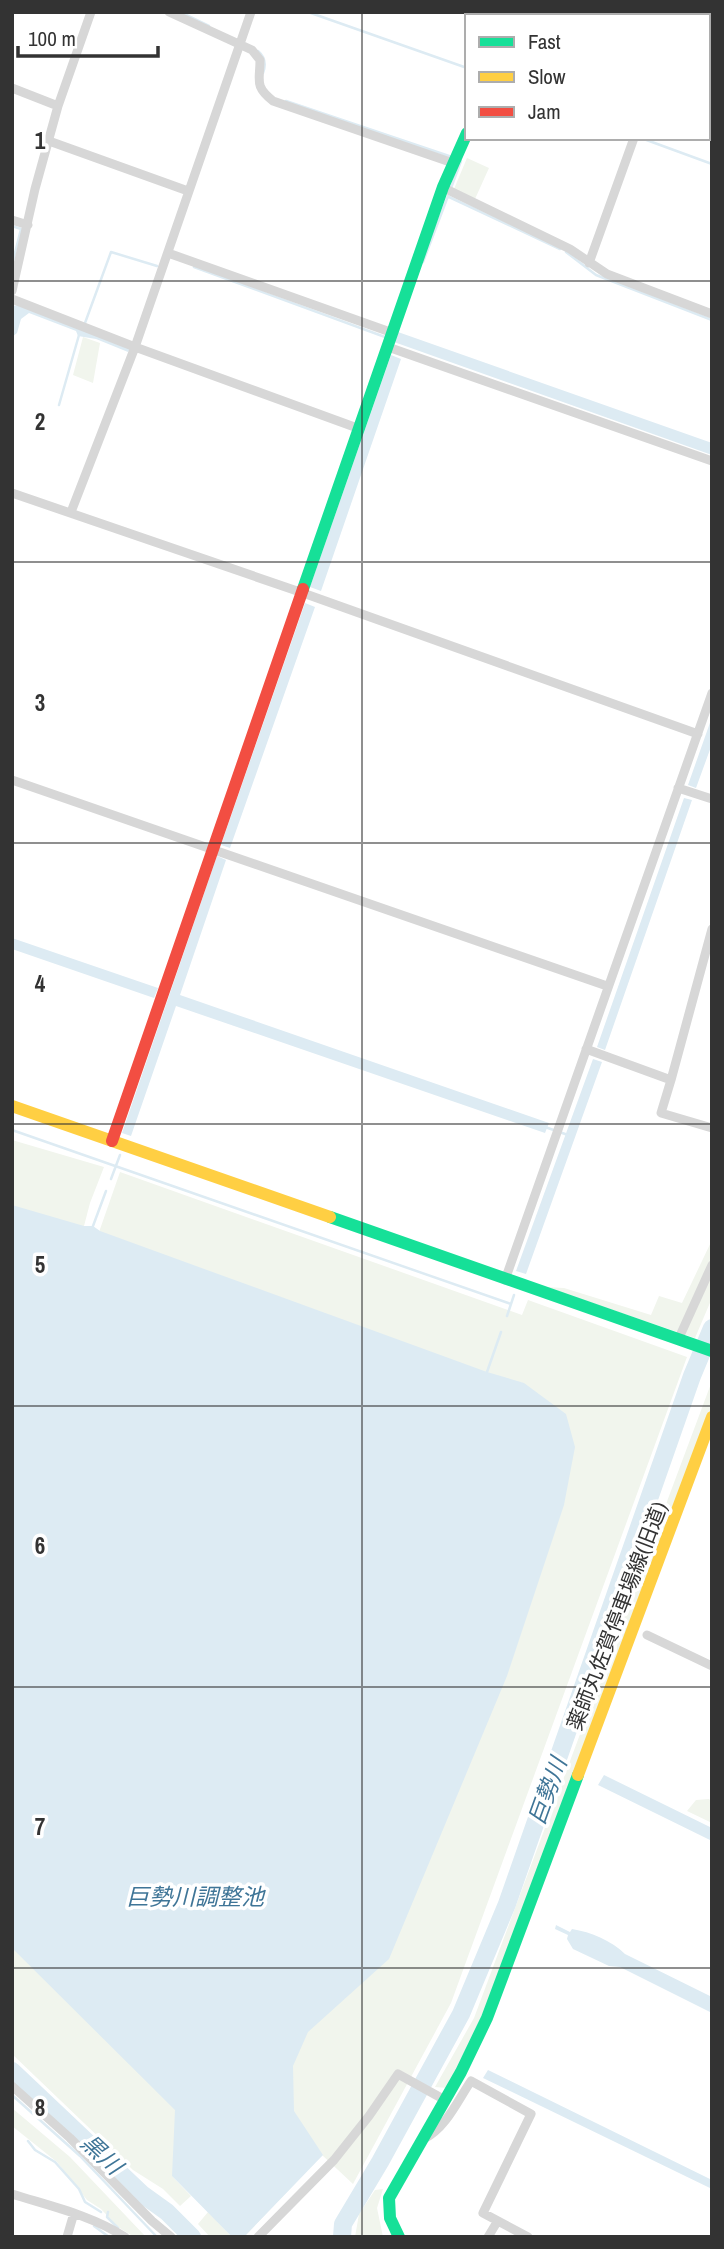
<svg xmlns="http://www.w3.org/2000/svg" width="724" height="2249" font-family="'Archivo Narrow','Noto Sans JP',sans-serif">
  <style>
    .green { fill: #f1f5ed }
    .water { fill: #ddebf3 }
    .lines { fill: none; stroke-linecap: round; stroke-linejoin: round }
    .stream { stroke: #ddebf3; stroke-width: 2.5 }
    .river { stroke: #ddebf3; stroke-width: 18 }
    .street { stroke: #d7d7d7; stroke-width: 9 }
    .fast { stroke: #16e098; stroke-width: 12 }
    .slow { stroke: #ffcf43; stroke-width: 12 }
    .jam { stroke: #f24e42; stroke-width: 12 }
    .grid { fill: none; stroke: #333; stroke-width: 2; stroke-opacity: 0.55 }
    .labels { text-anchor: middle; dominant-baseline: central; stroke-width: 7; stroke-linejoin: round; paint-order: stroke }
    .street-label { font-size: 21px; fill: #333; stroke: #fff }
    .water-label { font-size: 23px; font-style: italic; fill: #3f7597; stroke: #fff }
    .grid-label { font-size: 23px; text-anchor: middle; font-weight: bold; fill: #333; stroke: #fff; stroke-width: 7; stroke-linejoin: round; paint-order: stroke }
  </style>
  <rect width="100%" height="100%" fill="#fff"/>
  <path class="green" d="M467,158L489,168L475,199L454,189Z
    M83,337L100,343L93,383L73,375Z
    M12,1140L104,1167L90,1203L84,1226V1275L120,1172L522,1315L528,1300L687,1357L451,2003L353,2184L322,2155L245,2236L172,2176L191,2196L180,2206L163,2189L133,2170L12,2054Z
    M712,1240V1298L695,1338L545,1287L564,1288L651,1315L659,1296L682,1303Z
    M712,1381V1406L502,1973L447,2088L435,2087L474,2018Z
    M709,1799L712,1802V1823L687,1811L696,1800Z
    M12,2108L70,2157L146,2237H134L118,2227L101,2209L87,2200L57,2162L12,2126Z
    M383,2189L377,2208L383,2237H355L359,2214L375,2190Z
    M208,2212L232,2237H210L198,2224Z"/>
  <path class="water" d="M18,305L127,346L130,350L128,352L96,339L78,336L76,331L29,313L21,319L17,333L12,337V306Z
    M398,332L712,443V455L394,342Z
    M391,355L401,359L321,591L310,587Z
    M305,603L315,607L230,848L221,845Z
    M712,717V744L696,788L688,785Z
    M684,798L692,800L605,1050L597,1047Z
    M217,856L226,860L180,995L549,1123L545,1133L176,1006L131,1136L122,1133Z
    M12,938L158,988L154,998L12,949Z
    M593,1059L602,1062L526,1274L516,1271Z
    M12,1205L84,1226H93L100,1231L487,1372L524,1383L566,1414L575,1447L564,1505L507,1676L389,1959L308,2032L293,2066L294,2111L323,2155L244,2237H232L172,2176L175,2110L12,1948Z
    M604,1775L712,1828V1841L598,1785Z
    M556,1925L570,1932L572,1929C591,1932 612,1941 625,1954L712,1997V2013L620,1967L609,1966L573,1949L567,1939L568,1935L555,1929Z
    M488,2070L712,2180V2189L483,2078Z"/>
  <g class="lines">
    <path class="stream" d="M180,12L209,26
      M308,12L467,68
      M523,16L525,12
      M258,51C265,57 266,65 263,73
      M286,101L452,157
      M641,138L712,164
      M451,188L461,161
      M449,197L560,249
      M12,226L21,229L12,265
      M566,252L596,275L712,320
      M423,262L448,196
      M194,267L385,337
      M85,323L111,252L157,266
      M59,405L79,335
      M545,1127L568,1135
      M12,1130L511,1304L514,1295
      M111,1179L120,1155
      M93,1226L106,1191
      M507,1316L511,1304
      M487,1372L501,1332
      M12,2095L80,2156L157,2237
      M28,2141L35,2150L55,2162L79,2189L85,2202L101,2212
      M108,2212L107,2217L118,2228
      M94,2226L109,2237"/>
    <path class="river" d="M12,2071L142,2194L167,2212L192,2237
      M342,2237L343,2224L380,2162L461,2014L507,1904L692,1376L712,1328"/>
    <path class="street" d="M169,12L252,50L260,60C260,81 254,86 273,101L453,163
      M583,12L596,16
      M518,16L520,12
      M677,16L678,12
      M12,88L58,106
      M49,141L188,191
      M446,189L570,249L607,274L712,314
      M12,220L28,225
      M168,253L393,333
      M589,263L634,138
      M12,291L35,189L58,106L91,12
      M12,299L135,347L360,429
      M388,347L712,461
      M12,493L303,593L698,734
      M71,512L135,347L251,12
      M12,780L607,986
      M678,788L712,799
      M586,1049L671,1080L661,1113L712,1128
      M671,1080L712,929
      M505,1280L712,693
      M678,1340L712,1265
      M647,1635L712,1666
      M12,2086L70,2138L152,2221L171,2237
      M424,2139C446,2128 458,2100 471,2081L531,2114L483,2213L528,2237
      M12,2194C50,2206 91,2215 125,2237
      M67,2237L74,2213
      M258,2237L334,2160L369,2116L398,2074L445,2100
      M488,2237L497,2222"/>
    <path class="fast" d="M303,589L443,187L467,133
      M330,1217L712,1351
      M399,2237L390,2218L389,2198L461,2072L487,2018L578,1775"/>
    <path class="slow" d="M12,1106L330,1217
      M578,1775L712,1417"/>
    <path class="jam" d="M112,1141L303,589"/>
  </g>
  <path class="grid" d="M362,12V2237M12,281H712M12,562H712M12,843H712M12,1124H712M12,1406H712M12,1687H712M12,1968H712"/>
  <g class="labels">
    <g class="street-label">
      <text transform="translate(617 1616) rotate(-69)">薬師丸佐賀停車場線(旧道)</text>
    </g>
    <g class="water-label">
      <text transform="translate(547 1791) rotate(-70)">巨勢川</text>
      <text x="195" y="1896">巨勢川調整池</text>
      <text transform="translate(102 2154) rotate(43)">黒川</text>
    </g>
  </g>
  <g class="grid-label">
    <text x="40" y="149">1</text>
    <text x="40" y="430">2</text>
    <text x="40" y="711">3</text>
    <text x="40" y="992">4</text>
    <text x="40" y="1273">5</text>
    <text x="40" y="1554">6</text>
    <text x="40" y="1835">7</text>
    <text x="40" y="2116">8</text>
  </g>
  <rect width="724" height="2249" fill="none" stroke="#333333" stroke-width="28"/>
  <rect x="465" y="14" width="245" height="126" fill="#ffffff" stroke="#adadad" stroke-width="2"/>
  <rect x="479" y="37" width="35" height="10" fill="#16e098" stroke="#adadad" stroke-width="2"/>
  <text x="528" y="49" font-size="21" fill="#333333">Fast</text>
  <rect x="479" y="72" width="35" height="10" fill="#ffcf43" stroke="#adadad" stroke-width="2"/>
  <text x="528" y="84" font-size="21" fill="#333333">Slow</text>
  <rect x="479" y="107" width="35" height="10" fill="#f24e42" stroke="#adadad" stroke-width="2"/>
  <text x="528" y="119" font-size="21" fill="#333333">Jam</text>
  <path d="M18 46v10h140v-10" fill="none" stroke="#333333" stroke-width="3.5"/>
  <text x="28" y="46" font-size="21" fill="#333333" stroke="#ffffff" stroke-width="5" paint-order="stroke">100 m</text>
</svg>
